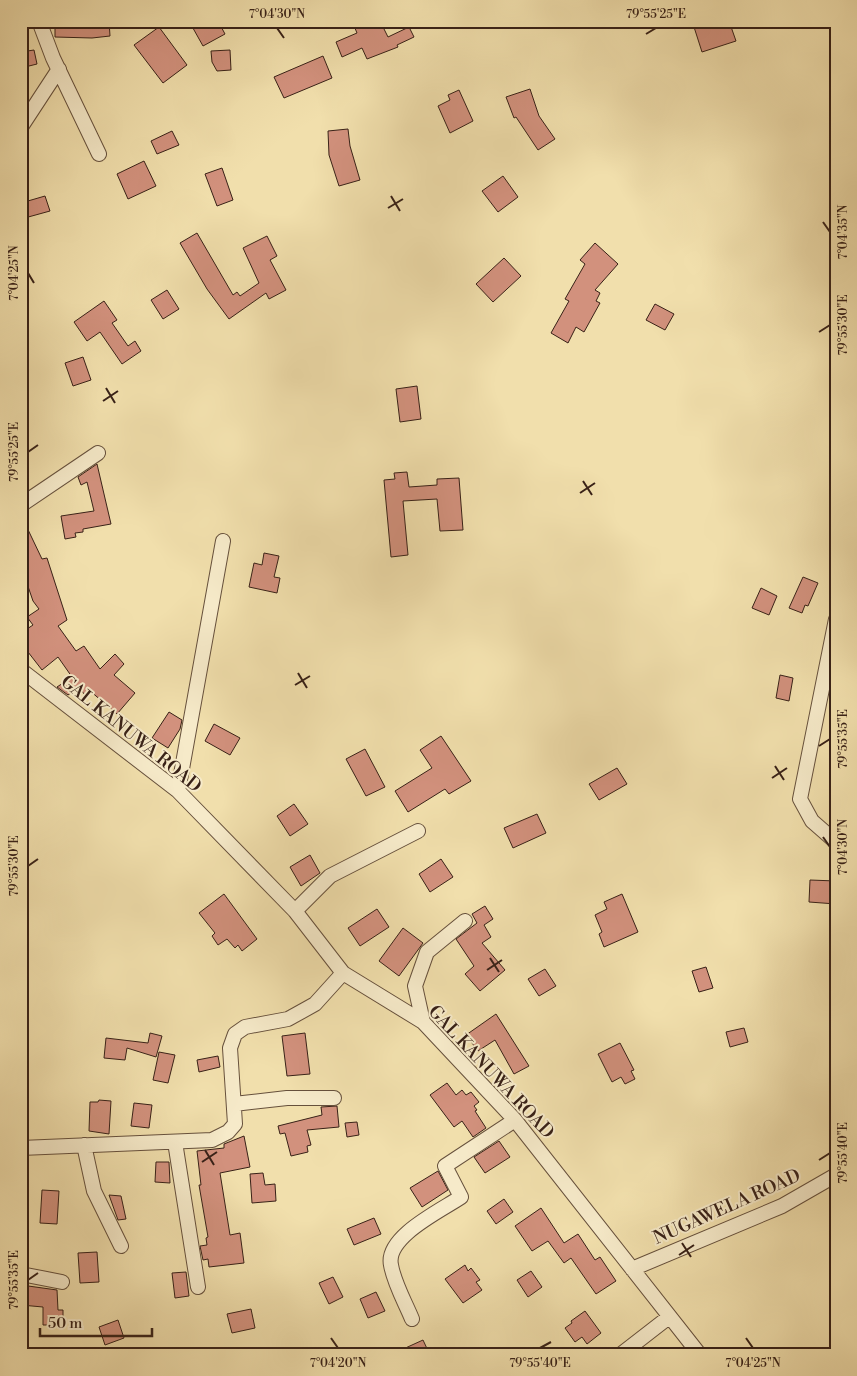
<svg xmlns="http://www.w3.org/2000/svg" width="857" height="1376" font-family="'Libre Bodoni',serif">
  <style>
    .building { fill: #d2917d; stroke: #382117 }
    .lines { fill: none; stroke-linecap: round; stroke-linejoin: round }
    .street-casing { stroke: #66503c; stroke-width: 16 }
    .street { stroke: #f6eac9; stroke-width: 14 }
    .ticks { fill: none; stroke: #382117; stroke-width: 2 }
    .labels { text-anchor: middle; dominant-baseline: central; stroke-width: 4; stroke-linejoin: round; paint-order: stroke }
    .street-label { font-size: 18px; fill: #382117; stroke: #f6eac9 }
    .neatline { fill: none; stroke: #382117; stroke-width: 2 }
    .ticks-label { font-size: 12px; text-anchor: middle; fill: #382117 }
  </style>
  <rect width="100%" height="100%" fill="#f1dfac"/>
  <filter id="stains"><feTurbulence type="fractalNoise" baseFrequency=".004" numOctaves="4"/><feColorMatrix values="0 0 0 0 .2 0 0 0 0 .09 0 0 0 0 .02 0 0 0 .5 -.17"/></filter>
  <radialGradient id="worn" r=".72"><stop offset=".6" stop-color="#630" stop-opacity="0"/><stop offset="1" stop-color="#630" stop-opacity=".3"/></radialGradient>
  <path class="building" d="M55,21H109L110,36L92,38L55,37Z
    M189,21H218L225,34L203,46Z
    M352,21H380L388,37L409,27L414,37L397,45L398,47L367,59L362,48L342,57L336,42L357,33Z
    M712,21H729L736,41L702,52L694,27Z
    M159,27L187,65L163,83L134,45Z
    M34,50L37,64L21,68V52Z
    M230,50L231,70L217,71L212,62L211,51Z
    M323,56L332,78L284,98L274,77Z
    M530,89L539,116L555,139L538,150L516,117L514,118L506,97Z
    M459,90L473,121L450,133L438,106L450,100L448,95Z
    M348,129L350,146L360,180L339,186L329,155L328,131Z
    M172,131L179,145L157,154L151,141Z
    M144,161L156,186L128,199L117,174Z
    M222,168L233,200L217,206L205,174Z
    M503,176L518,197L498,212L482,191Z
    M45,196L50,211L21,219V203Z
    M197,233L233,295L237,292L240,296L259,283L243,248L267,236L277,256L270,260L286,290L269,299L266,293L229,319L207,289L180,243Z
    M595,243L618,264L595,290L600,293L596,301L600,303L584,332L576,327L568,343L551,333L569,301L565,299L585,264L580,260Z
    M504,258L521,276L493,302L476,284Z
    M167,290L179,309L163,319L151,300Z
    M104,301L117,320L112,323L128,346L135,341L141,351L122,364L100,332L87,341L74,322Z
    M655,304L674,314L665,330L646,320Z
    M83,357L91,380L73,386L65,363Z
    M417,386L421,419L400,422L396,389Z
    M97,464L111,524L83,529V532L75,533L76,537L65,539L61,516L94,511L87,482L81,485L78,477Z
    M407,472L409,487L437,485V479L459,478L463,530L440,531L437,499L403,501L408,555L391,557L384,480L395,479L394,473Z
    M21,515L42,559L47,558L67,620L58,626L76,651L84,646L100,669L115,654L124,664L114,675L135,693L117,714L89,690L84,694L79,687L68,695L57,687L72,677L58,657L42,670L21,643V633L33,625L27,617L39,609L33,601L21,566Z
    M264,553L279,556L274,577L280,578L277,593L249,587L254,563L262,565Z
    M803,577L818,583L808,606L805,605L802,613L789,608Z
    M761,588L777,596L769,615L752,608Z
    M780,675L793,678L789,701L776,698Z
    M169,712L182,720L180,729L168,748L152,738Z
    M214,724L240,738L230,755L205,741Z
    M441,736L471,781L449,794L445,789L408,812L395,791L432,768L420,750Z
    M365,749L385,787L366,796L346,759Z
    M617,768L627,784L599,800L589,784Z
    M294,804L308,824L290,836L277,816Z
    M537,814L546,833L513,848L504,828Z
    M310,855L320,873L301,886L290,867Z
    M441,859L453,877L430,892L419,874Z
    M810,880L836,881V904L809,902Z
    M224,894L257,939L242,951L238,945L235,948L227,939L218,945L212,936L215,933L199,913Z
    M622,894L638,932L604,947L599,934L602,932L595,915L607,909L604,902Z
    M485,906L493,919L484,925L491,937L482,943L505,970L480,991L465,974L474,966L456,939L477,923L472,914Z
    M377,909L389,927L360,946L348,928Z
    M403,928L423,943L399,976L379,961Z
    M706,967L713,988L699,992L692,971Z
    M545,969L556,986L539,996L528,979Z
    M496,1014L529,1066L514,1074L495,1040L478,1051L466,1035Z
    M744,1028L748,1042L730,1047L726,1032Z
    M150,1033L162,1036L156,1057L127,1048L125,1060L104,1058L106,1038L148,1043Z
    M305,1033L310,1074L287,1076L282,1036Z
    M620,1043L634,1070L631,1071L635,1079L625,1084L621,1077L612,1082L598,1054Z
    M159,1052L175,1055L168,1083L153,1080Z
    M218,1056L220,1067L199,1072L197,1060Z
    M447,1083L456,1095L462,1090L466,1095L471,1092L479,1102L474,1106L477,1110L475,1111L486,1128L473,1137L462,1121L454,1127L430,1095Z
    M99,1100L111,1101L109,1134L89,1131L90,1102H98Z
    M134,1103L152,1105L149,1128L131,1126Z
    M337,1106L339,1127L307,1130L311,1145L307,1146L308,1152L291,1156L285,1133L280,1134L278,1126L322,1115L321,1107Z
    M357,1122L359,1135L347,1137L345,1123Z
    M244,1136L250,1167L220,1173L230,1235L240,1233L244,1263L209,1267L208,1259L203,1260L200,1246L207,1245L206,1238L208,1237L199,1185H201L197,1151L224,1148V1144Z
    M499,1141L510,1157L485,1173L474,1157Z
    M156,1162H169L170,1183L155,1182Z
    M438,1171L448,1190L422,1207L410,1188Z
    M263,1173L265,1185L275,1184L276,1201L252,1203L250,1174Z
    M42,1190L59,1191L57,1224L40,1223Z
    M109,1195L121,1196L126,1219L118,1220Z
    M504,1199L513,1212L496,1224L487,1211Z
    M541,1208L564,1243L578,1234L595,1260L600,1257L616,1281L596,1294L571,1258L564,1263L548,1241L532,1251L515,1226Z
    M374,1218L381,1234L354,1245L347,1229Z
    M97,1252L99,1282L80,1283L78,1253Z
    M465,1265L468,1271L471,1268L480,1280L476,1282L482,1290L463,1303L445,1279Z
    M531,1271L542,1287L528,1297L517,1280Z
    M186,1272L189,1296L175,1298L172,1273Z
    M333,1277L343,1297L329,1304L319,1283Z
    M21,1285L57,1290L58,1310H63V1325H43V1307L21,1305Z
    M376,1292L385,1311L368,1318L360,1299Z
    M251,1309L255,1328L232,1333L227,1314Z
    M585,1311L601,1333L587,1344L582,1337L575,1342L565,1328L572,1323L571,1321Z
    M118,1320L124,1338L105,1345L99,1327Z
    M423,1340L430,1355H390Z"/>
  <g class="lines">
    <defs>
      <path id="street" d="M39,21L53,58L99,154
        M21,127L59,69
        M21,505L98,453
        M836,619L800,799L812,821L836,842
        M21,670L178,791L295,911L343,973L423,1022L515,1120L700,1355
        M178,791L223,541
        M295,911L330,876L418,831
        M423,1022L415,986L427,952L465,921
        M234,1104L287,1098H334
        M175,1142L198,1287
        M84,1145L94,1191L121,1246
        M21,1148L212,1140L228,1132L235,1124L230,1048L235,1034L245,1027L288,1019L315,1004L343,973
        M632,1269L782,1206L836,1175
        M21,1274L62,1282
        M412,1319C405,1302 394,1283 391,1265C385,1237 440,1211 461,1197L445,1166L515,1120
        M620,1355L669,1317"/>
    </defs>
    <use href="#street" class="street-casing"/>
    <use href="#street" class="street"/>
  </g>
  <path class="ticks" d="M277,28L284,38M646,34L656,28M391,196L400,211M388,208L403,199M823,222L830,232M28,273L34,283M819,332L830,325M106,388L115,403M103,401L118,391M28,452L38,445M583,481L592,495M580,493L595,483M298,673L307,688M295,685L310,676M819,746L830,739M775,766L784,780M772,778L787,768M823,837L830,847M28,866L38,859M490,958L499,972M487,970L502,960M205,1150L214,1165M819,1160L830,1153M202,1162L217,1152M682,1243L691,1257M679,1255L694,1245M28,1280L38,1273M331,1338L338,1348M746,1338L753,1348M540,1348L551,1342"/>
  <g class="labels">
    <g class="street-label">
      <text transform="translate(131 734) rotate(39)">GAL KANUWA ROAD</text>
      <text transform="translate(491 1072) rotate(47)">GAL KANUWA ROAD</text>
      <text transform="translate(727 1207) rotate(-24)">NUGAWELA ROAD</text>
    </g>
  </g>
  <rect width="857" height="1376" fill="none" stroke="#f1dfac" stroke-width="55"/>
  <path d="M40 1328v8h112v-8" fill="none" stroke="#382117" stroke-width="2.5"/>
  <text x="48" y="1328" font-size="15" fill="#382117" stroke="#f6eac9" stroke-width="4" paint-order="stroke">50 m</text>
  <rect x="28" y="28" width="802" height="1320" class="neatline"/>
  <g class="ticks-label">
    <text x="277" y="18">7°04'30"N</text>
    <text x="656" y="18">79°55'25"E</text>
    <text transform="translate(843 232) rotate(-90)" y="4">7°04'35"N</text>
    <text transform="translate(14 273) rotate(-90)" y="4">7°04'25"N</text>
    <text transform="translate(843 325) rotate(-90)" y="4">79°55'30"E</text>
    <text transform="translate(14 452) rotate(-90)" y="4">79°55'25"E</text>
    <text transform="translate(843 739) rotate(-90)" y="4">79°55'35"E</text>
    <text transform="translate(843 847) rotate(-90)" y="4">7°04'30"N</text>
    <text transform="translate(14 866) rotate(-90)" y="4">79°55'30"E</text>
    <text transform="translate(843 1153) rotate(-90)" y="4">79°55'40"E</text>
    <text transform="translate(14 1280) rotate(-90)" y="4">79°55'35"E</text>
    <text x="338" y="1367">7°04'20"N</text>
    <text x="540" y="1367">79°55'40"E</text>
    <text x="753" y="1367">7°04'25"N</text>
  </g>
  <rect width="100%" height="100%" filter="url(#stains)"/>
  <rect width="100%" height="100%" fill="url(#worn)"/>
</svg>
